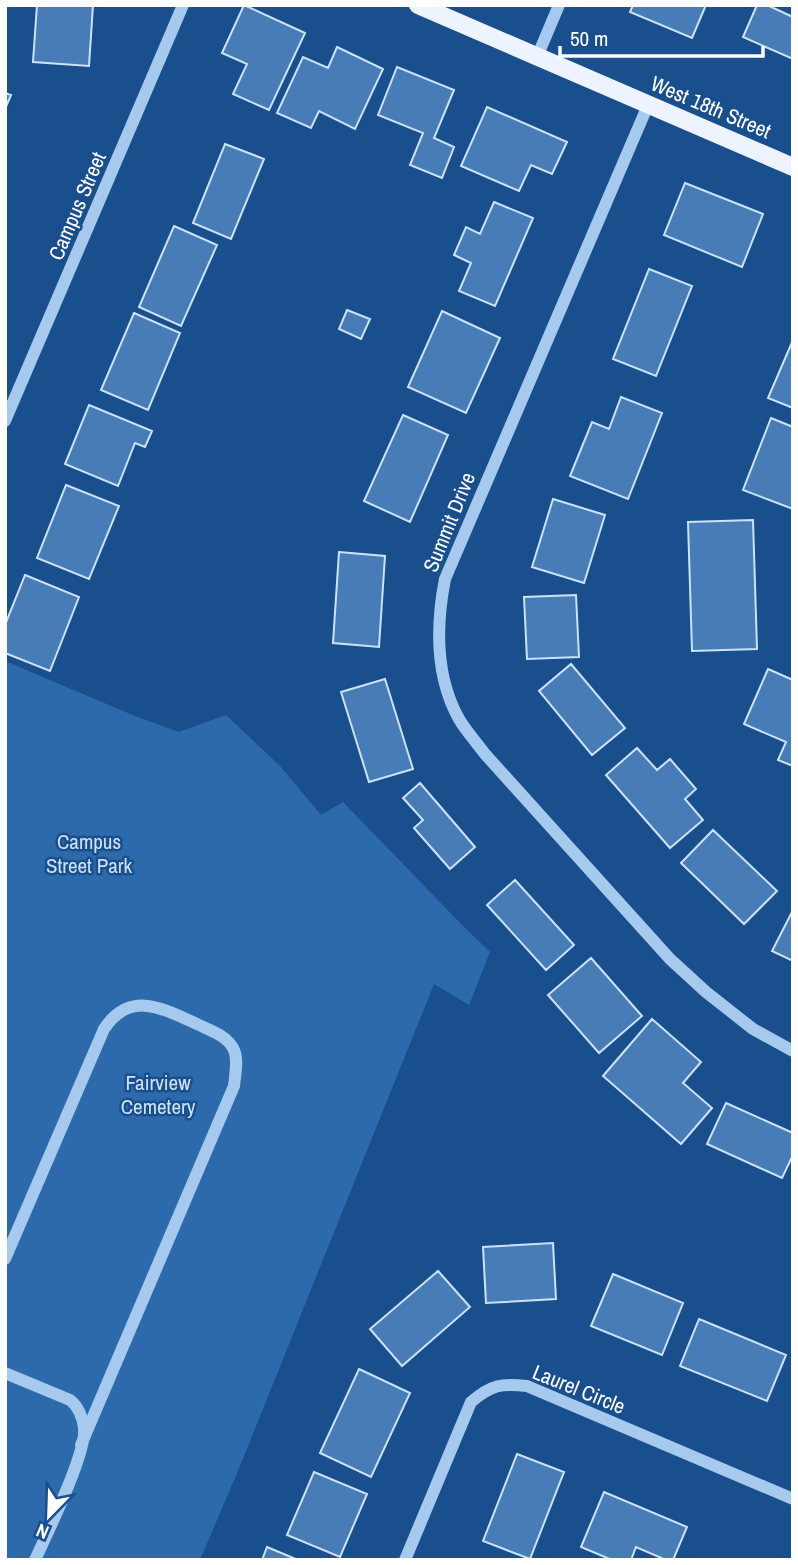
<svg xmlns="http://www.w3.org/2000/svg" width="798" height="1565" font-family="'Archivo Narrow',sans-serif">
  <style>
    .green { fill: #2d6aab }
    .building { fill: #477cb7; stroke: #cce2fa; stroke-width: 2 }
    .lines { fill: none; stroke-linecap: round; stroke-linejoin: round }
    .minor { stroke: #a6c9ee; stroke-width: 12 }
    .major { stroke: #edf4ff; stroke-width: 18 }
    .labels { text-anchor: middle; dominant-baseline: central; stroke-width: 5; stroke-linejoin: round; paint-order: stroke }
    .street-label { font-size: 21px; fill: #fff; stroke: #1a4f8d }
    .park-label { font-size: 21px; fill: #cce2fa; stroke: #1a4f8d }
  </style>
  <rect width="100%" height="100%" fill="#1a4f8d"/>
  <path class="green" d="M5,661L135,716L179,732L226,715L280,766L321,815L343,802L464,927L490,952L469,1005L434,984L240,1466L200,1560H5Z"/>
  <path class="building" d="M37,5H93L89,66L33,62Z
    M244,5L305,33L269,110L233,94L247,64L222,53Z
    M633,5H706L692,38L630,12Z
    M757,5H767L793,17V59L743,37Z
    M337,47L383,69L355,129L319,111L311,128L277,113L303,57L328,68Z
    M397,67L454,90L434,138L454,147L442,178L410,165L423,133L378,115Z
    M5,93L11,95L5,109Z
    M487,107L567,142L552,174L531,165L519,191L461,166Z
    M225,144L264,159L231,239L193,223Z
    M685,183L763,214L742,267L664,235Z
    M494,202L533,218L495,306L459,291L471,263L454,255L466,227L480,234Z
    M174,226L217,245L181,326L139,307Z
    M649,269L692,286L656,376L613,359Z
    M347,310L370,319L361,339L339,329Z
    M442,311L500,338L466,413L408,387Z
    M134,313L180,333L148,410L101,390Z
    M793,340V408L768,398Z
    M621,397L662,413L628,499L570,476L592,422L609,429Z
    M89,405L152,431L145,447L135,443L118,486L65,464Z
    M403,415L448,435L410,522L364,501Z
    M771,418L793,427V509L743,490Z
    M66,485L119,506L89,579L37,558Z
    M553,499L605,515L584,583L532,567Z
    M753,520L757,649L692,651L688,522Z
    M339,552L385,556L379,647L333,643Z
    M25,575L79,597L50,671L5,653V625Z
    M576,595L579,657L527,659L524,597Z
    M571,664L625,728L592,755L539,691Z
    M768,669L793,680V766L778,760L786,742L744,724Z
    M385,679L413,769L369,782L341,692Z
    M637,748L657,770L670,759L696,789L685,799L703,820L670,848L606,775Z
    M420,783L475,847L450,869L414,828L423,820L403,798Z
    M713,830L777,891L744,924L681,863Z
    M515,880L574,945L546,970L487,905Z
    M793,910V961L772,951Z
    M591,958L642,1016L599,1053L548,995Z
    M652,1019L701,1062L683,1083L712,1108L681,1144L603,1076Z
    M726,1103L793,1133V1155L782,1178L707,1144Z
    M553,1243L556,1299L486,1303L483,1247Z
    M438,1271L470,1307L402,1366L370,1329Z
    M613,1274L683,1303L662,1355L591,1326Z
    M699,1319L786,1355L767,1401L680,1366Z
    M359,1369L410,1393L371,1477L320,1453Z
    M517,1454L564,1472L530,1559L483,1541Z
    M314,1472L367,1494L340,1557L287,1535Z
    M604,1492L687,1527L673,1560H666L636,1547L631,1560H612L581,1547Z
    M267,1547L298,1560H262Z"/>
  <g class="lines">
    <path class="minor" d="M537,57L559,5
      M648,105L445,579C436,625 435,676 459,719C466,731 477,743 485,754L670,959L706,992L753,1029L793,1051
      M5,421L183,5
      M5,1259L104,1029C130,990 162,1008 197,1024C209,1030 226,1035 233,1048C239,1058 235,1075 234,1086L81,1445
      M5,1373L70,1400C78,1406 83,1418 84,1428C87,1453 47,1533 35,1560
      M405,1560L471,1402C491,1385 501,1383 527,1386L793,1499"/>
    <path class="major" d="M418,5L793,167"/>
  </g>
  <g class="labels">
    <g class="street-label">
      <text transform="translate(711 107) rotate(23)">West 18th Street</text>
      <text transform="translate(77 206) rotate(-67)">Campus Street</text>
      <text transform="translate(449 522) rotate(-68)">Summit Drive</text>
      <text transform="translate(579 1389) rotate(22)">Laurel Circle</text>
    </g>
    <g class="park-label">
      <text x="89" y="841">Campus<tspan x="89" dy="24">Street Park</tspan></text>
      <text x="158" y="1082">Fairview<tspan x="158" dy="24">Cemetery</tspan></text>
    </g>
  </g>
  <rect width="798" height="1565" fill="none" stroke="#ffffff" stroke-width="14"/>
  <g transform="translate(49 1516) rotate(203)" stroke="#1a4f8d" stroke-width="5" paint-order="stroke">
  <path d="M0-5L12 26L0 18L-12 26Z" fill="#ffffff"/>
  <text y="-10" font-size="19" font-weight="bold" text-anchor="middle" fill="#ffffff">N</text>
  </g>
  <path d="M560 46v10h203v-10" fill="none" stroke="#ffffff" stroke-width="3.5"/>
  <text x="570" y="46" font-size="21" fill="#ffffff" stroke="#1a4f8d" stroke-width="5" paint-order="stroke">50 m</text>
</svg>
